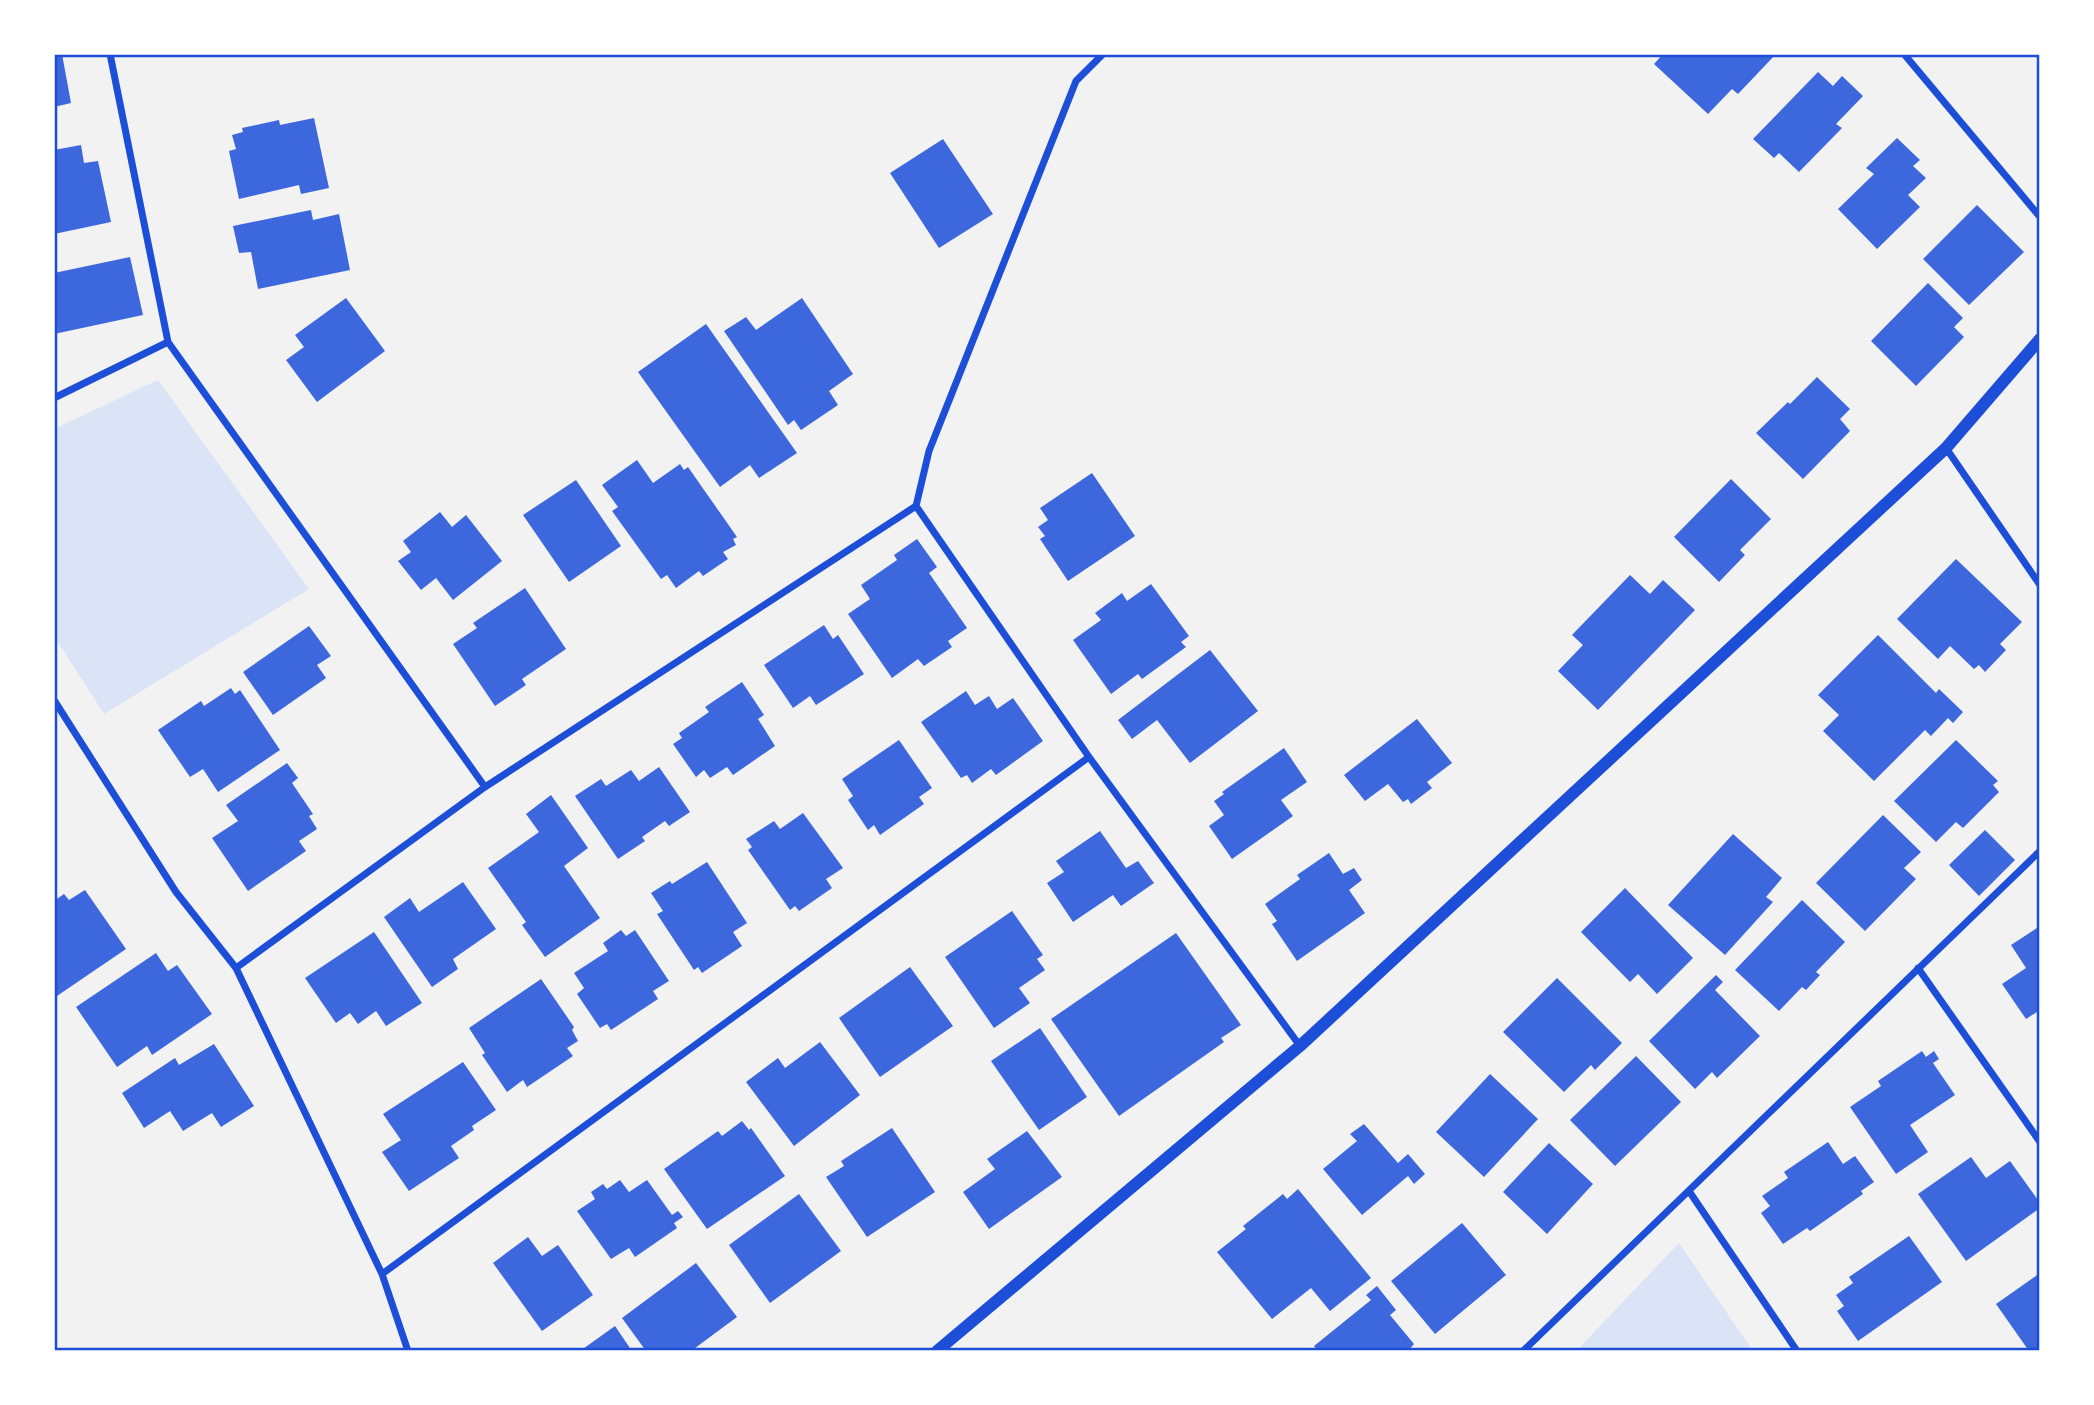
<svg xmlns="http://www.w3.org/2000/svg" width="2094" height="1405" font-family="'Golos Text',sans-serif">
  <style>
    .green { fill: #dbe4f7 }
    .building { fill: #3d67dc }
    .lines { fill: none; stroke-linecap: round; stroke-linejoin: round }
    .minor { stroke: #1d4ed8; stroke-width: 7 }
    .tertiary { stroke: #1d4ed8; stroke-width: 12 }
    .neatline { fill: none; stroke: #1d4ed8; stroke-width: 2.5 }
  </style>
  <rect width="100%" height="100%" fill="#f2f2f2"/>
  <path class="green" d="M158,380L309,589L104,714L54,636V429Z
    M1679,1243L1753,1351H1576Z"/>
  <path class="building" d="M54,54H62L71,103L54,107Z
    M1663,54H1776L1738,94L1732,89L1708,114L1654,64Z
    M1818,72L1833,86L1842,76L1863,96L1836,124L1842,128L1799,172L1779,153L1774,158L1753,139Z
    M314,118L329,188L301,194L299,185L239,199L229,151L236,149L232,135L243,132L242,128L279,120L280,125Z
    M1897,138L1920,160L1913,166L1926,178L1908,195L1920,207L1877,249L1838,209L1874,174L1866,168Z
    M943,139L993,214L939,248L890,173Z
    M81,145L84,163L98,161L111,222L54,234V150Z
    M1977,205L2024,252L1969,305L1923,259Z
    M311,210L313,220L339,214L350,270L258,289L251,252L239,253L233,226Z
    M130,257L143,315L54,334V273Z
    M1928,283L1963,318L1954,327L1964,337L1916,386L1871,341Z
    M346,298L385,351L317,402L286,360L304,347L295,335Z
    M802,298L853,374L829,391L838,405L801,430L794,420L788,425L724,331L746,317L756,330Z
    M706,324L797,453L759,478L750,465L720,487L638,372Z
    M1817,377L1850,409L1840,419L1850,431L1803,479L1756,433L1788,402L1790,404Z
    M637,460L653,483L680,464L684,470L688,467L737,537L733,539L736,545L723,552L728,559L703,576L699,571L676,588L667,575L661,579L612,511L618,507L602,485Z
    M1092,473L1135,536L1068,581L1040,539L1045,536L1038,527L1048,520L1040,508Z
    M1731,479L1771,519L1740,550L1745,555L1719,582L1674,537Z
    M576,480L621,546L569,582L523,515Z
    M440,512L452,527L466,515L502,561L453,600L436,578L421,590L398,561L411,552L403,541Z
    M917,539L937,567L929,573L967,628L948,641L952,647L924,666L918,659L892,678L848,614L870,599L861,585L897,560L894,555Z
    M1956,559L2022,622L2000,644L2006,650L1985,672L1979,665L1974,669L1950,646L1938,659L1897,619Z
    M1630,575L1650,594L1663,580L1695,610L1598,710L1558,671L1583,645L1572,635Z
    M1151,584L1189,636L1181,642L1186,647L1142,679L1138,674L1111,694L1073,640L1101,620L1095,613L1122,593L1127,601Z
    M525,588L566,649L522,679L526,685L495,706L453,644L477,628L473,623Z
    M824,625L833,639L838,635L864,674L816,705L810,696L793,708L764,665Z
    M309,626L331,656L317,665L326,678L273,715L243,672Z
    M1878,635L1936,693L1939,689L1963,712L1953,723L1948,718L1931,736L1925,730L1874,781L1823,731L1839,715L1818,695Z
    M1210,650L1258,711L1190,763L1157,720L1132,739L1118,720Z
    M742,682L764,715L758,719L775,746L733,775L727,767L710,778L704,770L696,777L673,744L682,738L679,733L709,712L705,707Z
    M231,688L235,694L240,690L280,750L218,792L203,769L190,777L158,730L201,701L204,706Z
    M966,691L975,705L989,696L997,709L1013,698L1043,741L996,775L991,769L972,783L967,775L961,778L921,722Z
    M1417,719L1452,763L1427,782L1432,788L1411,804L1408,799L1403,802L1388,784L1365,801L1344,775Z
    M899,740L932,788L919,797L924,804L880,835L874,825L868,830L848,800L853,796L842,779Z
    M1956,740L1998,781L1993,785L1999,792L1963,828L1956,822L1936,842L1894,801Z
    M1284,748L1307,782L1281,800L1293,816L1232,859L1209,826L1224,815L1214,801L1224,794L1222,792Z
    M287,763L298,778L292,783L313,814L309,816L317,829L299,841L306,851L248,891L212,838L238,821L226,805Z
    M659,767L690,812L669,826L665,821L642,837L645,841L618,859L575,796L601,779L606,786L631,770L639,781Z
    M551,795L588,848L564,866L600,918L545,957L522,925L526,922L488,868L539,832L526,814Z
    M803,813L843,868L826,879L832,888L799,911L795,906L790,910L748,850L752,847L746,839L774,821L780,829Z
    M1883,815L1921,852L1904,868L1916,879L1865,931L1816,883Z
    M1985,830L2015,860L1979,896L1949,865Z
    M1100,831L1126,868L1138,861L1154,883L1121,906L1113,895L1073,922L1047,883L1064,872L1056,861Z
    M1733,834L1782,878L1766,897L1773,902L1725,955L1668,905Z
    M1329,853L1343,874L1354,868L1362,880L1349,890L1365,913L1297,961L1272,924L1277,921L1265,904L1300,879L1297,875Z
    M707,862L747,923L733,932L742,946L702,973L698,967L694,970L657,914L663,911L651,893L670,881L672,884Z
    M463,882L496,929L453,959L458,969L432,987L384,917L410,898L419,912Z
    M1625,888L1693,958L1657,994L1638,974L1630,982L1581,932Z
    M85,890L126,949L54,998V901L64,894L69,900Z
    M1802,900L1845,942L1816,972L1820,975L1806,990L1802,987L1779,1011L1735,970Z
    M1012,911L1043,955L1037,959L1045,970L1019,988L1030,1003L994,1028L945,957Z
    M2040,926V1010L2026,1019L2002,984L2026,968L2011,945Z
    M621,930L626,936L635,930L669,981L653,991L658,999L611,1030L607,1024L600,1028L577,994L584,988L574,973L608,951L603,943Z
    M374,932L422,1003L386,1026L376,1011L358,1024L350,1013L336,1023L305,978Z
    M1176,933L1241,1025L1221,1038L1224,1042L1119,1116L1051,1019Z
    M156,953L168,971L177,965L212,1014L152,1055L147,1046L117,1067L76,1007Z
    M910,967L953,1026L880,1077L839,1018Z
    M1716,975L1723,982L1715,990L1760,1036L1717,1078L1712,1072L1695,1089L1649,1041Z
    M1557,978L1622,1043L1595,1070L1591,1065L1564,1092L1503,1032Z
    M541,979L574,1027L572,1030L578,1041L567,1048L573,1056L527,1087L523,1080L507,1092L482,1055L485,1053L469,1028Z
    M1040,1028L1087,1097L1039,1130L991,1061Z
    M820,1042L860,1095L794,1146L746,1082L778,1058L785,1068Z
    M214,1044L254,1106L221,1127L212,1113L183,1131L170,1111L144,1128L122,1093L175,1058L179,1065Z
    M1922,1051L1926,1057L1934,1051L1939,1059L1933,1063L1955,1095L1910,1125L1928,1152L1896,1174L1850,1107L1881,1086L1878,1081Z
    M1636,1056L1681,1102L1615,1166L1570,1120Z
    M463,1062L496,1110L472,1126L474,1130L451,1146L459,1158L409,1191L382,1152L401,1140L383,1114Z
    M1490,1074L1538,1119L1484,1177L1436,1132Z
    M742,1121L749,1130L751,1128L785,1176L707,1229L664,1169L718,1131L722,1136Z
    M1364,1124L1398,1163L1408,1154L1425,1174L1414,1184L1408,1176L1362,1215L1323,1169L1357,1141L1350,1134Z
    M892,1128L935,1192L867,1237L826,1177L844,1166L841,1161Z
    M1027,1131L1062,1177L989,1229L963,1192L995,1169L987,1159Z
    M1828,1142L1843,1164L1855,1156L1874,1182L1861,1191L1863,1194L1810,1231L1807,1228L1783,1244L1761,1213L1770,1206L1762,1196L1788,1178L1784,1172Z
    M1549,1143L1593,1184L1547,1234L1503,1192Z
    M1971,1157L1986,1178L2010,1161L2040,1203V1208L1966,1261L1918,1194Z
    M620,1180L629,1192L647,1180L672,1215L678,1211L683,1217L674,1223L677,1228L635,1257L629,1248L611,1259L577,1211L595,1199L591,1192L603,1184L607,1189Z
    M1298,1189L1371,1278L1330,1311L1311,1288L1272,1319L1217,1252L1246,1229L1243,1226L1283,1194L1287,1199Z
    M799,1194L841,1251L770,1303L729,1245Z
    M1462,1223L1506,1275L1435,1334L1391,1281Z
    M1909,1236L1942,1282L1858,1341L1837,1311L1844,1306L1836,1295L1853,1283L1849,1277Z
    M528,1237L542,1256L558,1245L593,1295L542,1331L493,1263Z
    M696,1263L737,1317L691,1351H646L622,1318Z
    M2040,1273V1351H2029L1996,1304Z
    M1377,1286L1396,1310L1390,1315L1414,1344L1408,1351H1318L1314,1346L1371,1300L1366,1295Z
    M615,1326L632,1351H580Z"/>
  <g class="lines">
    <path class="minor" d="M110,54L168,342L485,787
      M1904,54L2040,217
      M54,398L168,342
      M1946,448L2040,585
      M916,506L1089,757L1300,1046
      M54,700L176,892L236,968L382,1274L408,1351
      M236,968L485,787L916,506L929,451L1076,81L1103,54
      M1918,968L2040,1142
      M1689,1191L1797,1351
      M382,1274L1089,757
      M1523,1351L2040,851"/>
    <path class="tertiary" d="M937,1351L1300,1046L1946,448L2040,339"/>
  </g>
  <rect width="2094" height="1405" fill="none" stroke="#ffffff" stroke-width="112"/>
  <rect x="56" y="56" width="1982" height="1293" class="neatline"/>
</svg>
